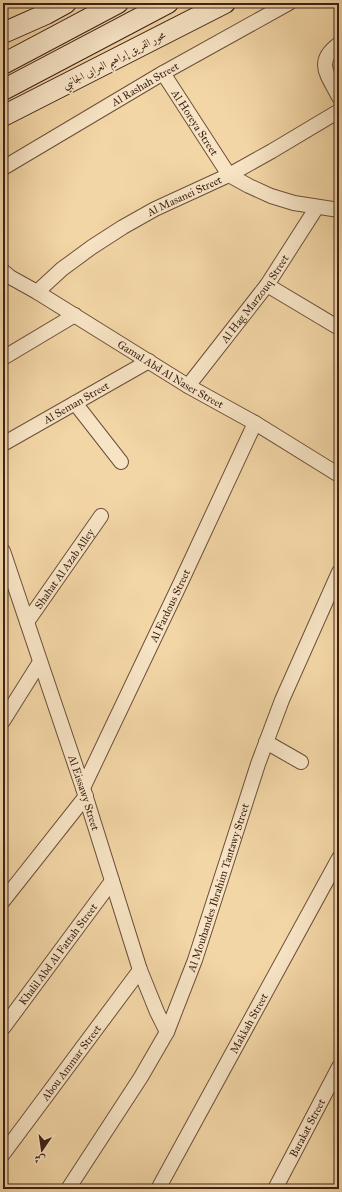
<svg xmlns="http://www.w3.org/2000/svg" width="342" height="1192" font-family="'IM FELL Great Primer',Amiri,serif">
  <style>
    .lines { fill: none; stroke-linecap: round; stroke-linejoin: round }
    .street-casing { stroke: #6b4f3a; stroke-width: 16 }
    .secondary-casing { stroke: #3e2216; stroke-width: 22 }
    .street { stroke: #f7e4c5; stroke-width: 14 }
    .secondary { stroke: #f7e4c5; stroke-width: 20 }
    .labels { text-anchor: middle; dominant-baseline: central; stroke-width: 3; stroke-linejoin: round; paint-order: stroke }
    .street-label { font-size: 11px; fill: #3e2216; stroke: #f7e4c5 }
  </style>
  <rect width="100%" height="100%" fill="#f3d6a6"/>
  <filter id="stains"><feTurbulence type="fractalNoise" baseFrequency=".005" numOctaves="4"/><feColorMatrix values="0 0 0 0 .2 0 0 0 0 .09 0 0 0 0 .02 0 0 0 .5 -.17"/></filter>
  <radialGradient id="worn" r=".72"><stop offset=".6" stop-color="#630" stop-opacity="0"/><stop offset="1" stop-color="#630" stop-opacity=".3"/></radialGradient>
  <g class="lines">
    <defs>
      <g id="street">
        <path d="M339,44C314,62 328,75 339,97"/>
        <path id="s1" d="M163,73L229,175L249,186L271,196L294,203L339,210"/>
        <path id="s2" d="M3,168L163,73L289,3"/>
        <path id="s3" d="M3,271L10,277L37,292L188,386L255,423L339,475"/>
        <path d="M267,285L339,328"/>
        <path id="s4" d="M37,292L62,269L92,247L123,227L155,209L229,175L272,151L339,111"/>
        <path d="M3,358L75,315"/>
        <path id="s5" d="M188,386L267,285L317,207"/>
        <path d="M75,403L121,462"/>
        <path id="s6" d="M3,444L149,361"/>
        <path id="s7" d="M3,551L83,788L140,970L157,1012L167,1032"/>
        <path id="s8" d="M27,622L101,516"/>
        <path d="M3,721L40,662"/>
        <path d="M266,742L301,762"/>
        <path id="s9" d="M83,788L181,582L255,423"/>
        <path d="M3,901L86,796"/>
        <path id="s10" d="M3,1028L112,881"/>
        <path id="s11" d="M3,1154L140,970"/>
        <path id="s12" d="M68,1189L141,1077L167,1032L195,960L258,764L282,700L339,572"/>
        <path id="s13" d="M158,1189L339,858"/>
        <path id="s14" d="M275,1189L339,1067"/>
      </g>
      <path id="secondary" d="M3,33L46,14L66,3
        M3,64L118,3
        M3,90L168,3
        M3,116L225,3"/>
    </defs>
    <use href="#street" class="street-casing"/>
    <use href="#secondary" class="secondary-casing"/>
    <use href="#street" class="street"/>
    <use href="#secondary" class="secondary"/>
  </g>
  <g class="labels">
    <g class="street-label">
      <text transform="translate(114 60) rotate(-27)">محور الفريق إبراهيم العرابى الجانبي</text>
      <text stroke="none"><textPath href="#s2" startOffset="165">Al Rashah Street</textPath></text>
      <text stroke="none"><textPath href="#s1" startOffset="59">Al Horeya Street</textPath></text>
      <text stroke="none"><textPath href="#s4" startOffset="177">Al Masanei Street</textPath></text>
      <text stroke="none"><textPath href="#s5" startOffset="110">Al Hag Marzouq Street</textPath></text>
      <text stroke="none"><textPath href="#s3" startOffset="197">Gamal Abd Al Naser Street</textPath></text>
      <text stroke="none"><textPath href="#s6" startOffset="84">Al Seman Street</textPath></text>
      <text stroke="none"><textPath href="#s8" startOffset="65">Shahat Al Azab Alley</textPath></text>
      <text stroke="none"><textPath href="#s9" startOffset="202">Al Fardous Street</textPath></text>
      <text stroke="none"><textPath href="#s7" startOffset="255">Al Eissawy Street</textPath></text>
      <text stroke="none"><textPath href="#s12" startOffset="339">Al Mouhandes Ibrahim Tantawy Street</textPath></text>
      <text stroke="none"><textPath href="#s10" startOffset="92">Khalil Abd Al Fattah Street</textPath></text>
      <text stroke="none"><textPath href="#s13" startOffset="189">Makkah Street</textPath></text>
      <text stroke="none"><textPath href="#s11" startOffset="114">Abou Ammar Street</textPath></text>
      <text stroke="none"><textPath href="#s14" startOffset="69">Barakat Street</textPath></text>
    </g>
  </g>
  <rect width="342" height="1192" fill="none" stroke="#f3d6a6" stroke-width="16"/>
  <rect x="4" y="4" width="334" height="1184" fill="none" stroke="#3e2216" stroke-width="2"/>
  <rect x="8" y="8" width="326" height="1176" fill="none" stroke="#3e2216"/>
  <g transform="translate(42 1150) rotate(193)" stroke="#f7e4c5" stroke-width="3" paint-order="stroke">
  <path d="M0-3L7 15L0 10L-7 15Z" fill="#3e2216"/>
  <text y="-6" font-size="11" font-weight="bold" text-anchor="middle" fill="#3e2216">ش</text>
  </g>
  <rect width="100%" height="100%" filter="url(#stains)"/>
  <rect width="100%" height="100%" fill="url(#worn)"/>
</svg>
